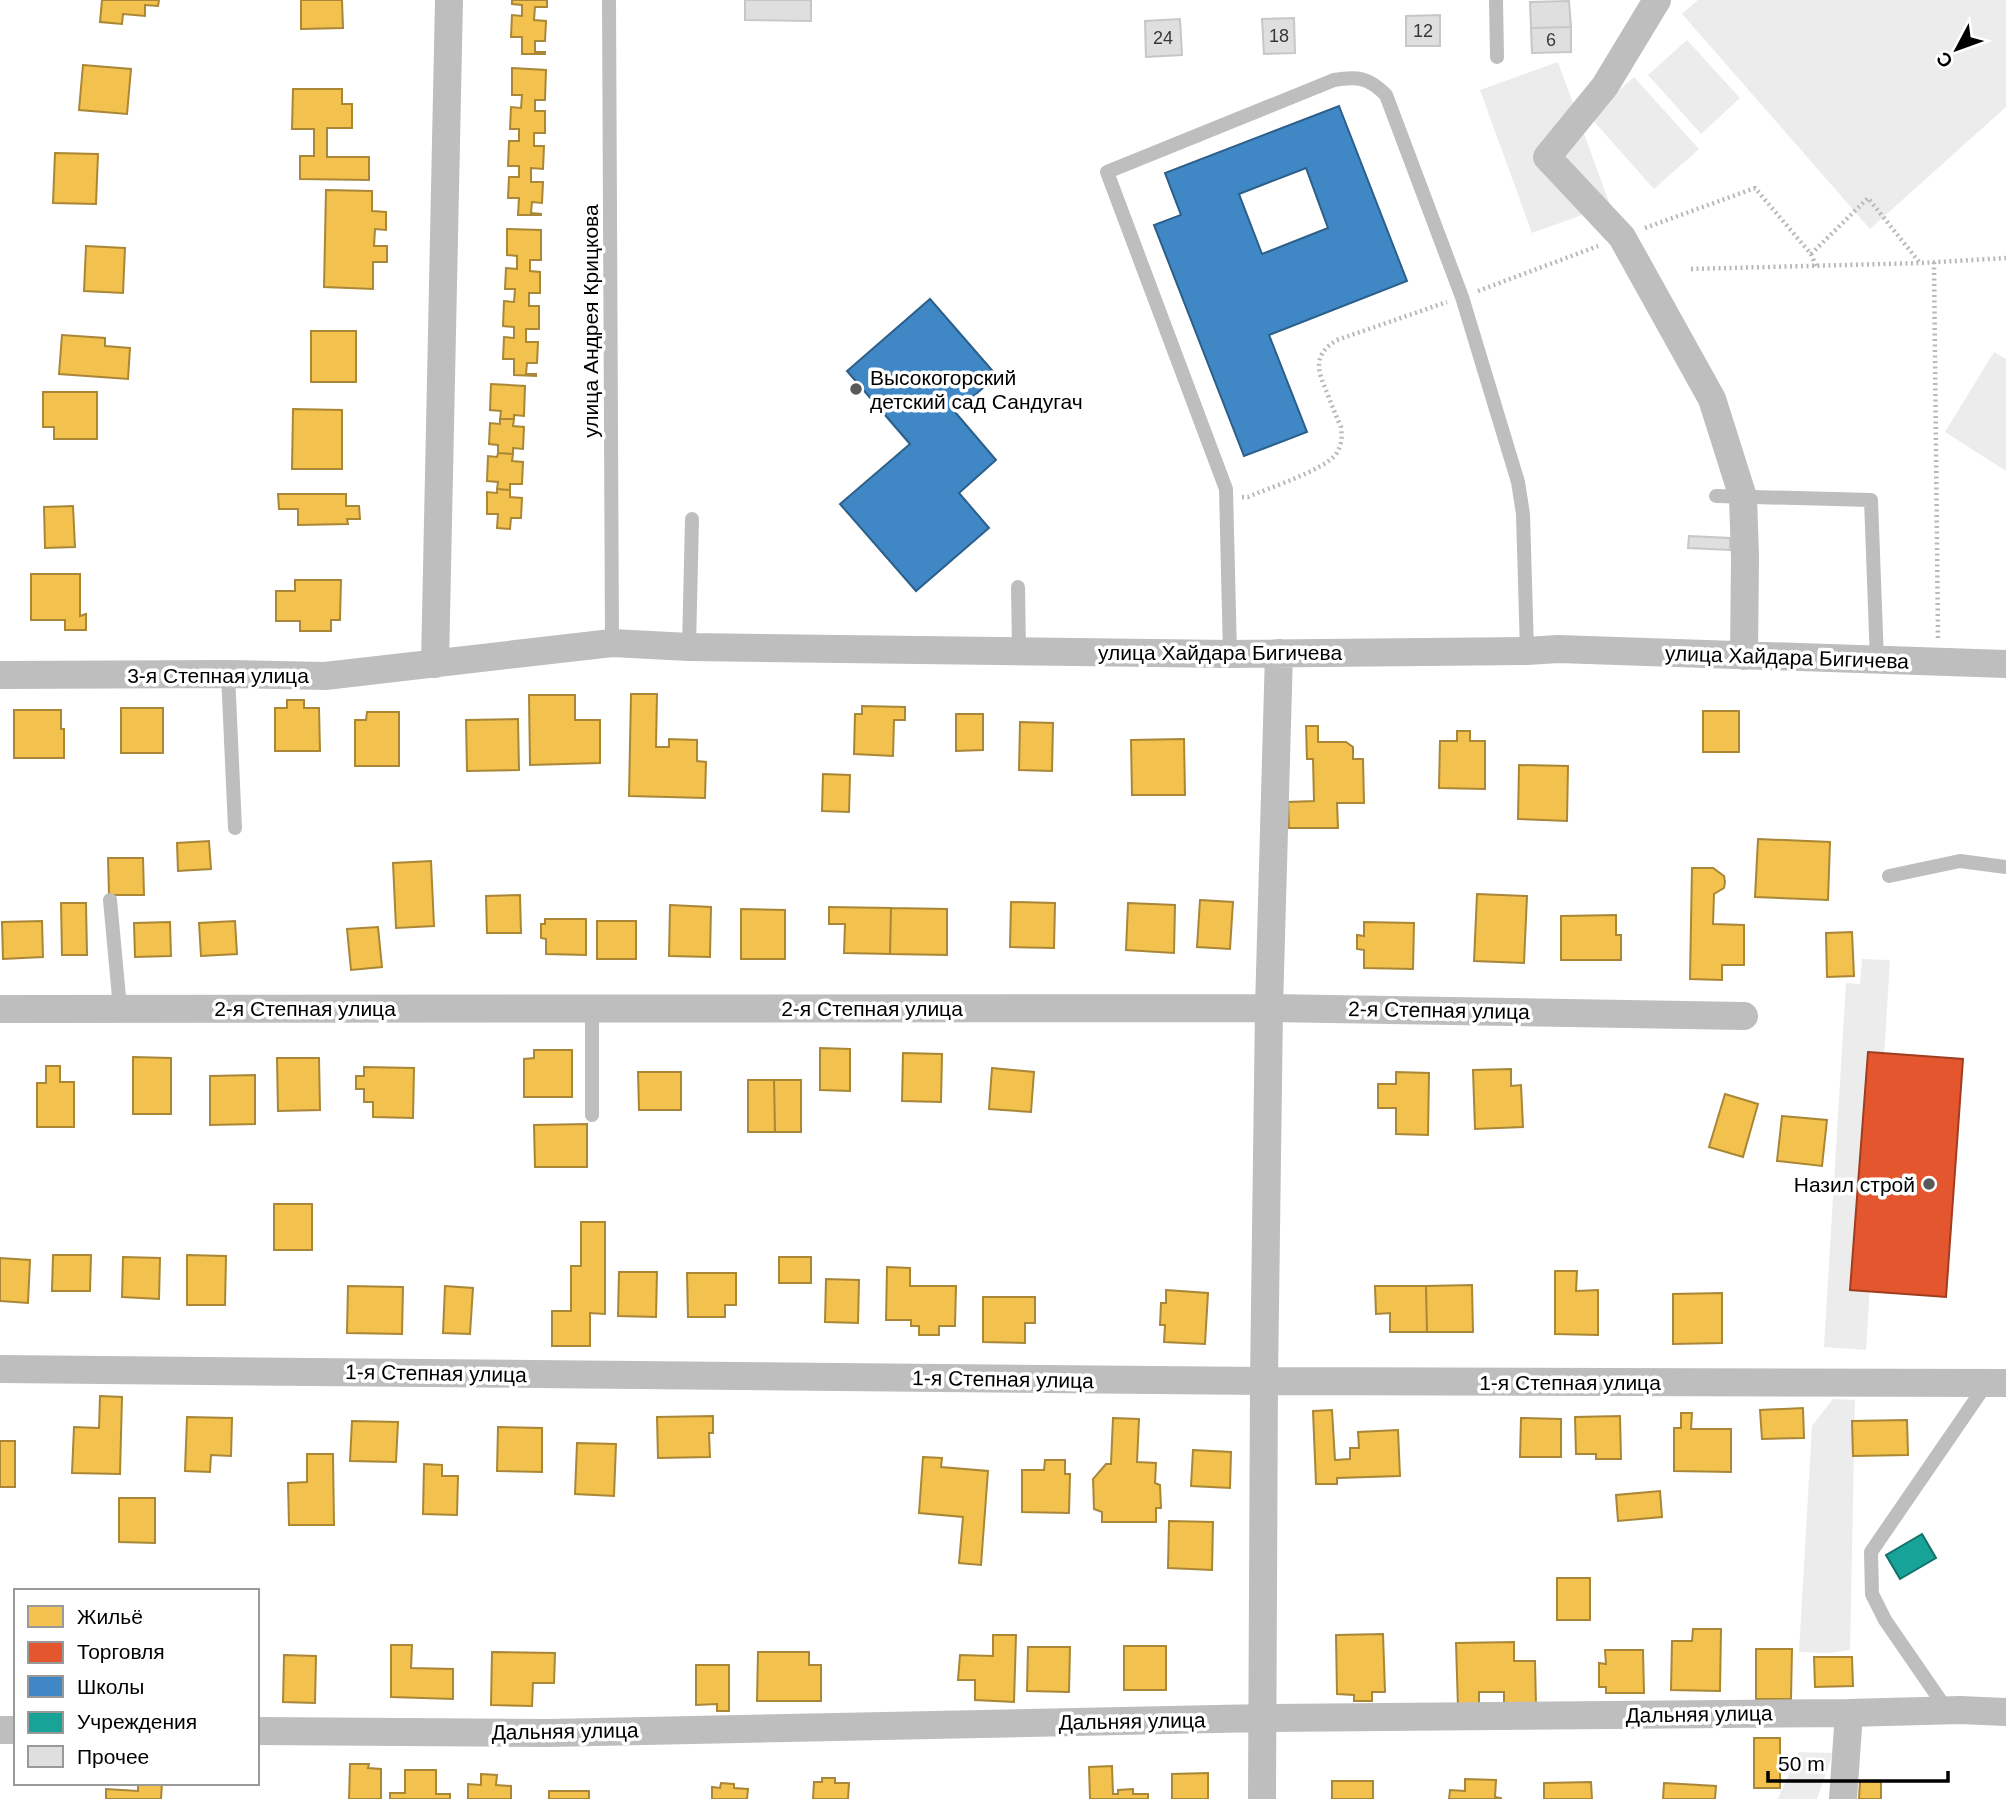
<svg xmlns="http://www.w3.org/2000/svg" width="2006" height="1799" font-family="Helvetica,sans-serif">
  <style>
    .green { fill: #ececec }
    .homes { fill: #f2c14e; stroke: #a98737; stroke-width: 2 }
    .shops { fill: #e4572e; stroke: #a03d20; stroke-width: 2 }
    .schools { fill: #3f88c5; stroke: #2c5f8a; stroke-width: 2; fill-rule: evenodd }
    .public { fill: #17a398; stroke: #10726a; stroke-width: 2 }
    .building { fill: #dfdfdf; stroke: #c7c7c7; stroke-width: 2 }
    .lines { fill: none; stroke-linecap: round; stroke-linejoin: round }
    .path { stroke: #b9b9b9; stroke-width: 4.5; stroke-dasharray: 2 3.5; stroke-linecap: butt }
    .lane { stroke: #bebebe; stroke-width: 14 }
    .street { stroke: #bebebe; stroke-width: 28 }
    .poi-dot { fill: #595959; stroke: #fff; stroke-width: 2.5 }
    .labels { text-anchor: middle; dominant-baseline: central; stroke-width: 7; stroke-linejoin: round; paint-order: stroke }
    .number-label { font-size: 18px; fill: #383838 }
    .street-label { font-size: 21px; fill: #000; stroke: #fff }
    .poi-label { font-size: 21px; fill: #000; stroke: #fff; text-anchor: start }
  </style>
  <rect width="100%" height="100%" fill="#fff"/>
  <path class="green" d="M1698,0H2006V107L1870,229L1682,14Z
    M1687,40L1740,98L1701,134L1648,75Z
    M1558,62L1610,205L1532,233L1480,90Z
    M1634,77L1699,149L1654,189L1590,117Z
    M1994,352L2006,359V471L1945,432Z
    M1862,959L1890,960L1866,1350L1824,1347L1846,983L1860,984Z
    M1833,1399L1855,1400L1850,1650L1829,1653L1799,1652L1812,1426Z
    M1799,1752L1833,1753L1817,1799H1778Z"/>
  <path class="homes" d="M102,0H159L158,6L145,5V16L123,14L122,24L100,22Z
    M301,0H342L343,28L301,29Z
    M512,0H547V7H535L534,20L546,21L545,41H535V52H545V54H522V37H511L512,15L522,16V5L512,4Z
    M83,65L131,69L127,114L79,110Z
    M512,68L546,70L545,100H535V111H545V133H534V146H544L543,169L531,168V182H543L542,203L532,202L531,213L541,214V215H518L519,198H508L509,177H519V166H508L509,141H519V129H510L511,107L521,108L522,95H512Z
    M293,89H342V104H352V128H327V157H369V180L300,179V156H314V129H292Z
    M55,153L98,154L96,204L53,203Z
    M326,190L372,191V211L386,212V230L375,229L374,246H387V262H373V289L324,287Z
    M507,229L541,230V260H530V271L540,272V293H529V306H539V329H526V342H538L537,363H527L526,374H536V376L514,375V359H503L504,337L514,338V327L503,326L504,301L514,302L515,289H505L506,268L517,269V256L507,255Z
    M86,246L125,248L123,293L84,291Z
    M311,331H356V382H311Z
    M62,335L105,338V346L130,348L128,379L59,374Z
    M491,384L525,386L524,416L514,415V419H500L501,411L490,410Z
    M43,392H97V439H54V427H43Z
    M293,409L342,410V469H292Z
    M500,419H514L513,426L524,427L523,449L513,448V454L498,453V445L489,444L490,423L500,424Z
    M498,453L513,454L512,461L523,462L522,484H510V490L497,489L498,482L487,481L488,456L497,457Z
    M497,489L510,490V497L522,498L521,518H511L510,529L497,528L498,514H487V492L497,493Z
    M278,494H346V506H359L360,519H347L348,524L298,525V509H279Z
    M73,506L75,547L45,548L44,507Z
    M31,574H80V616L86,614V630H65V620H31Z
    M295,580H341L340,620H331V631H300V621H276V591H295Z
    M631,694H657L656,747H669V739L697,740V761L706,762L705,798L629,796Z
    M529,695H575V720H600V763L530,765Z
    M287,700H304V708H319L320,751H275V708H287Z
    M862,706L905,707V720H894L893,756L854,754L855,714H862Z
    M121,708H163V753H121Z
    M14,710H61V729H64V758H14Z
    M1703,711H1739V752H1703Z
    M367,712H399V766H355V720H366Z
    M956,714H983V750L956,751Z
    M518,719L519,770L467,771L466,720Z
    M1020,722L1053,723L1052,771L1019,770Z
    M1306,726H1318V742H1346L1353,747V759H1363L1364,803H1337L1338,828H1289L1288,802L1314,801L1313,759H1307Z
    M1457,731H1470V741H1485V789L1439,788L1440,741H1457Z
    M1184,739L1185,795H1132L1131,740Z
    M1519,765L1568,766L1567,821L1518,819Z
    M823,774L850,775L849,812L822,811Z
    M1758,839L1830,842L1828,900L1755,897Z
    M209,841L211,869L178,871L177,843Z
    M108,858H143L144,895H109Z
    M431,861L434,926L396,928L393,863Z
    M1692,868H1713L1724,876L1725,882L1724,888L1714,894L1713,924L1744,925V965H1722V980L1690,979Z
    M1477,894L1527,896L1524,963L1474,961Z
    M520,895L521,933H487L486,896Z
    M1200,900L1233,902L1230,949L1197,947Z
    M1011,902L1055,903L1054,948L1010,947Z
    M61,903H86L87,955H62Z
    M1128,903L1175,905L1174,953L1126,950Z
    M670,905L711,907L710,957L669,956Z
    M829,907L891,908L890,954L844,953L845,924H829Z
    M891,908L947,909V955L890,954Z
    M741,909L785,910V959H741Z
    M1616,915V935H1621V960H1561V916Z
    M545,919H586V955L546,954V939L541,938V924H545Z
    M42,921L43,957L3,959L2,922Z
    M235,921L237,954L201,956L199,923Z
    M597,921H636V959H597Z
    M170,922L171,956L135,957L134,923Z
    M1364,922L1414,923L1413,969L1364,968V950L1357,949V935L1364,936Z
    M378,927L382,967L351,970L347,929Z
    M1852,932L1854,976L1827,977L1826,933Z
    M820,1048L850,1049V1091L820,1090Z
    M534,1050H572V1097H524V1059L534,1058Z
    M903,1053L942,1054L941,1102L902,1101Z
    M133,1057L171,1058V1114H133Z
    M277,1058H319L320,1110L278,1111Z
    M46,1066H60V1082H74V1127H37V1083H46Z
    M364,1067L414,1068L413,1118L373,1117V1102H364V1089H356V1076H364Z
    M992,1068L1034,1072L1031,1112L989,1109Z
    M1511,1069V1086L1521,1085L1523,1127L1475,1129L1473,1070Z
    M638,1072H681V1110H639Z
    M1396,1072L1429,1073L1428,1135L1396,1134V1108H1378V1084H1396Z
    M255,1075V1124L210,1125V1076Z
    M748,1080H774L775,1132H748Z
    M774,1080H801V1132H775Z
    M1725,1094L1758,1104L1743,1157L1709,1147Z
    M1782,1116L1827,1120L1822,1166L1777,1161Z
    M587,1124V1167H535L534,1125Z
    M274,1204H312V1250H274Z
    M581,1222H605V1314L590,1313V1346H552V1311H571V1266H581Z
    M53,1255H91L90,1291H52Z
    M187,1255L226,1256L225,1305H187Z
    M123,1257L160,1258L159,1299L122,1297Z
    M779,1257H811V1283H779Z
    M0,1258L30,1260L28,1303L0,1301Z
    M887,1267L910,1268V1286H956L955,1326H939V1335H919V1326H911V1320H886Z
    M1555,1271H1577L1576,1291L1598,1290V1335L1555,1334Z
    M619,1272H657L656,1317L618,1316Z
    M687,1273H736V1305H725V1317H688Z
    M826,1279L859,1280L858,1323L825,1322Z
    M1472,1285L1473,1332H1427L1426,1286Z
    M348,1286L403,1287L402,1334L347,1333Z
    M445,1286L473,1288L470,1334L443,1333Z
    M1375,1286H1426L1427,1332H1390V1313L1376,1314Z
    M1166,1290L1208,1293L1205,1344L1164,1342L1165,1325H1160L1161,1303H1166Z
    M1722,1293V1343L1673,1344V1294Z
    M983,1297H1035V1323H1025V1343L983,1342Z
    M100,1396L122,1397L120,1474L72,1473L74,1427L99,1428Z
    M1803,1408L1804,1438L1762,1439L1760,1410Z
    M1332,1410L1335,1460L1350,1459V1448H1359L1358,1432L1398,1430L1400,1476L1337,1478V1484H1316L1313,1411Z
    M1681,1413H1692L1691,1429H1731V1472L1674,1471V1428H1681Z
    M713,1416V1433H709L710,1457L658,1458L657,1417Z
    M1620,1416L1621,1459H1596V1454H1576L1575,1417Z
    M187,1417L232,1418L231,1456L211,1455L210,1472L185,1471Z
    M1113,1418L1139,1419L1137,1462L1156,1463L1155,1483L1160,1485L1161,1508H1156V1522H1102V1512L1094,1509L1093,1479L1106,1464H1111Z
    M1521,1418L1561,1419V1457H1520Z
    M1907,1420L1908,1455L1853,1456L1852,1421Z
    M352,1421L398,1422L396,1462L350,1461Z
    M498,1427L542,1428V1472L497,1471Z
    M0,1441H15V1487H0Z
    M577,1443L616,1444L614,1496L575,1494Z
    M1193,1450L1231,1452L1230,1488L1191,1486Z
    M307,1454H333L334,1525H289L288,1483L307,1482Z
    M923,1457L942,1458L941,1467L988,1471L981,1565L959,1563L963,1517L919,1513Z
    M1045,1460H1065V1474H1070L1069,1513L1022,1512V1470H1044Z
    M424,1464L442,1465V1476H458L457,1515L423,1514Z
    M1660,1491L1662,1517L1618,1521L1616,1495Z
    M119,1498H155V1543L119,1542Z
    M1169,1521L1213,1522L1212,1570L1168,1568Z
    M1557,1578H1590V1620H1557Z
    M1693,1629H1721L1720,1691L1671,1690L1672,1641H1692Z
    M1383,1634L1385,1692H1372V1701H1354V1695L1337,1694L1336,1635Z
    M993,1635H1016L1014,1702L975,1700V1680H958L960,1655L993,1656Z
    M1514,1642V1661H1535L1536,1706H1504V1692H1479V1707L1458,1708L1456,1643Z
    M391,1645H412L411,1668L453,1669V1699L391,1697Z
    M1124,1646H1166V1690H1124Z
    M1028,1647H1070L1069,1692L1027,1691Z
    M1756,1649H1792L1791,1699H1756Z
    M1605,1650H1643L1644,1693H1606V1687H1599V1663L1606,1664Z
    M492,1652L555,1653L554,1683H533L532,1706L491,1705Z
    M758,1652H809V1665H821V1701H757Z
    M284,1655L316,1656L315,1703L283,1702Z
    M1814,1657H1852L1853,1686L1815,1687Z
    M696,1665H729V1711H717V1704L696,1705Z
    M1754,1738H1780V1788H1754Z
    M350,1764H369L368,1768L381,1769V1799H349Z
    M1112,1766L1113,1794H1118V1790L1133,1789V1794H1148V1799H1090L1089,1767Z
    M405,1770H436V1794H450V1799H390V1793H405Z
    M1208,1773V1799H1172V1774Z
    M481,1774L497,1775L496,1785L511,1786V1799H468V1784L481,1785Z
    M822,1778H835V1783H849L848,1799H813L814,1782H822Z
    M1465,1779L1496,1780L1495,1797L1501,1798V1799H1449L1450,1790L1465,1791Z
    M1332,1781H1373V1799H1332Z
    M1860,1781L1881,1782V1799H1859Z
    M1591,1782L1592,1799H1544V1783Z
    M138,1783H162L161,1799H106V1789L138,1791Z
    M721,1783L734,1784V1788L748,1789L747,1799H712V1787L720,1788Z
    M1664,1783L1716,1786L1715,1799H1663Z
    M549,1791H589V1799H549Z"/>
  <path class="shops" d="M1868,1052L1963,1059L1946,1297L1850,1290Z"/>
  <path class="schools" d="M1339,106L1407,281L1269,335L1307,432L1244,456L1154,225L1181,215L1165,173ZM1306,168L1328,228L1262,254L1239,194Z
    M930,299L997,376L955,412L996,460L959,493L989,528L916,591L840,504L910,444L847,371Z"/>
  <path class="public" d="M1922,1534L1936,1558L1900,1579L1886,1555Z"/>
  <path class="building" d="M745,0H811V21L745,20Z
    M1569,1L1571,27L1531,28L1530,2Z
    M1440,15V46H1406V16Z
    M1294,18L1295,53L1264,54L1262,19Z
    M1180,19L1182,55L1146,57L1145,21Z
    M1571,27V52L1532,53L1531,28Z
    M1689,536L1730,538V550L1688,548Z"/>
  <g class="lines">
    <path class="path" d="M1645,228L1755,188L1811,254L1816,266
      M1811,254L1868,198L1920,263
      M1934,262L1938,639
      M1691,269L1921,263L2006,258
      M1478,291L1598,246
      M1242,497H1248C1268,488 1325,470 1336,454C1342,445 1342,437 1341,427C1336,416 1332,406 1328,395C1318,371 1311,356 1337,340L1447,302"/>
    <path class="lane" d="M609,0L612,643
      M1496,0L1497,57
      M1716,496L1871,500L1877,661
      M1018,587L1019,651
      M689,647L692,519
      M1230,654L1226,489L1107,172L1334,80C1357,76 1368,77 1386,95L1462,297L1518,482L1523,514L1527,651
      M228,674L235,828
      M1889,876L1960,861L2006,867
      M110,900L120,1008
      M592,1008V1115
      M1947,1710L1885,1620L1872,1594L1871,1552L1987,1383"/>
    <path class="street" d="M1657,0L1605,86L1547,157L1622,237L1712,399L1743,497L1745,558L1744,656
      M435,664L449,0
      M0,675L228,674L325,676L612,643L689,647L1230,654L1527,651L1558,649L2006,664
      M0,1009L1269,1008L1744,1016
      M0,1369L1264,1381L2006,1383
      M0,1730H16
      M257,1731L549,1733L1263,1718L1849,1713L1960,1710L2006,1712
      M1262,1799L1264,1381L1269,1008L1279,653
      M1843,1799L1849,1713"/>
  </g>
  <g class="poi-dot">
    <circle cx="856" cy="389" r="7"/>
    <circle cx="1929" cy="1184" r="7"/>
  </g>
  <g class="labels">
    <g class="number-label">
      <text x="1423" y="31">12</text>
      <text x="1279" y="36">18</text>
      <text x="1163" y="38">24</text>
      <text x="1551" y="40">6</text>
    </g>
    <g class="street-label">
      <text transform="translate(590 321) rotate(-90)">улица Андрея Крицкова</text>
      <text x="1220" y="652">улица Хайдара Бигичева</text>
      <text transform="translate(1787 657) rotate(2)">улица Хайдара Бигичева</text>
      <text x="218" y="675">3-я Степная улица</text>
      <text x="305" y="1008">2-я Степная улица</text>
      <text x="872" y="1008">2-я Степная улица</text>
      <text transform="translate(1439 1010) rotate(1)">2-я Степная улица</text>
      <text transform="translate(436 1373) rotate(1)">1-я Степная улица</text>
      <text transform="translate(1003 1379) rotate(1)">1-я Степная улица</text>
      <text x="1570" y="1382">1-я Степная улица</text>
      <text transform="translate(1699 1714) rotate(-1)">Дальняя улица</text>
      <text transform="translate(1132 1721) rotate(-1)">Дальняя улица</text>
      <text transform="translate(565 1731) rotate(-1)">Дальняя улица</text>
    </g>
    <g class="poi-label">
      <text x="870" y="377">Высокогорский<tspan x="870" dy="24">детский сад Сандугач</tspan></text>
      <text x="1915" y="1184" text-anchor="end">Назил строй</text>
    </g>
  </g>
  <rect x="14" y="1589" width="245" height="196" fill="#ffffff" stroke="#999999" stroke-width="2"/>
  <rect x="28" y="1606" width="35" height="21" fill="#f2c14e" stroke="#999999" stroke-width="2"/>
  <text x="77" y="1624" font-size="21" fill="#000000">Жильё</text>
  <rect x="28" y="1642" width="35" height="21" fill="#e4572e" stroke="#999999" stroke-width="2"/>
  <text x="77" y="1659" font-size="21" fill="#000000">Торговля</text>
  <rect x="28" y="1676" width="35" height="21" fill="#3f88c5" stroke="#999999" stroke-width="2"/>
  <text x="77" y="1694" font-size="21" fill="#000000">Школы</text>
  <rect x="28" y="1712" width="35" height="21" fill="#17a398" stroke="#999999" stroke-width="2"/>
  <text x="77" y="1729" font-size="21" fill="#000000">Учреждения</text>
  <rect x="28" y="1746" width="35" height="21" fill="#dfdfdf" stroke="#999999" stroke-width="2"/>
  <text x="77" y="1764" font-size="21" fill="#000000">Прочее</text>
  <g transform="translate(1957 49) rotate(229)" stroke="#ffffff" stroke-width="5" paint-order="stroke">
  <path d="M0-5L12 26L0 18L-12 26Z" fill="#000000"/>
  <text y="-10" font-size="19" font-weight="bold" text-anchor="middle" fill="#000000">С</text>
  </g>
  <path d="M1768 1771v10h180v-10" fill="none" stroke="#000000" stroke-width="3.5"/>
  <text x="1778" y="1771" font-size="21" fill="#000000" stroke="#ffffff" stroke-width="5" paint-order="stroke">50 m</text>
</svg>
